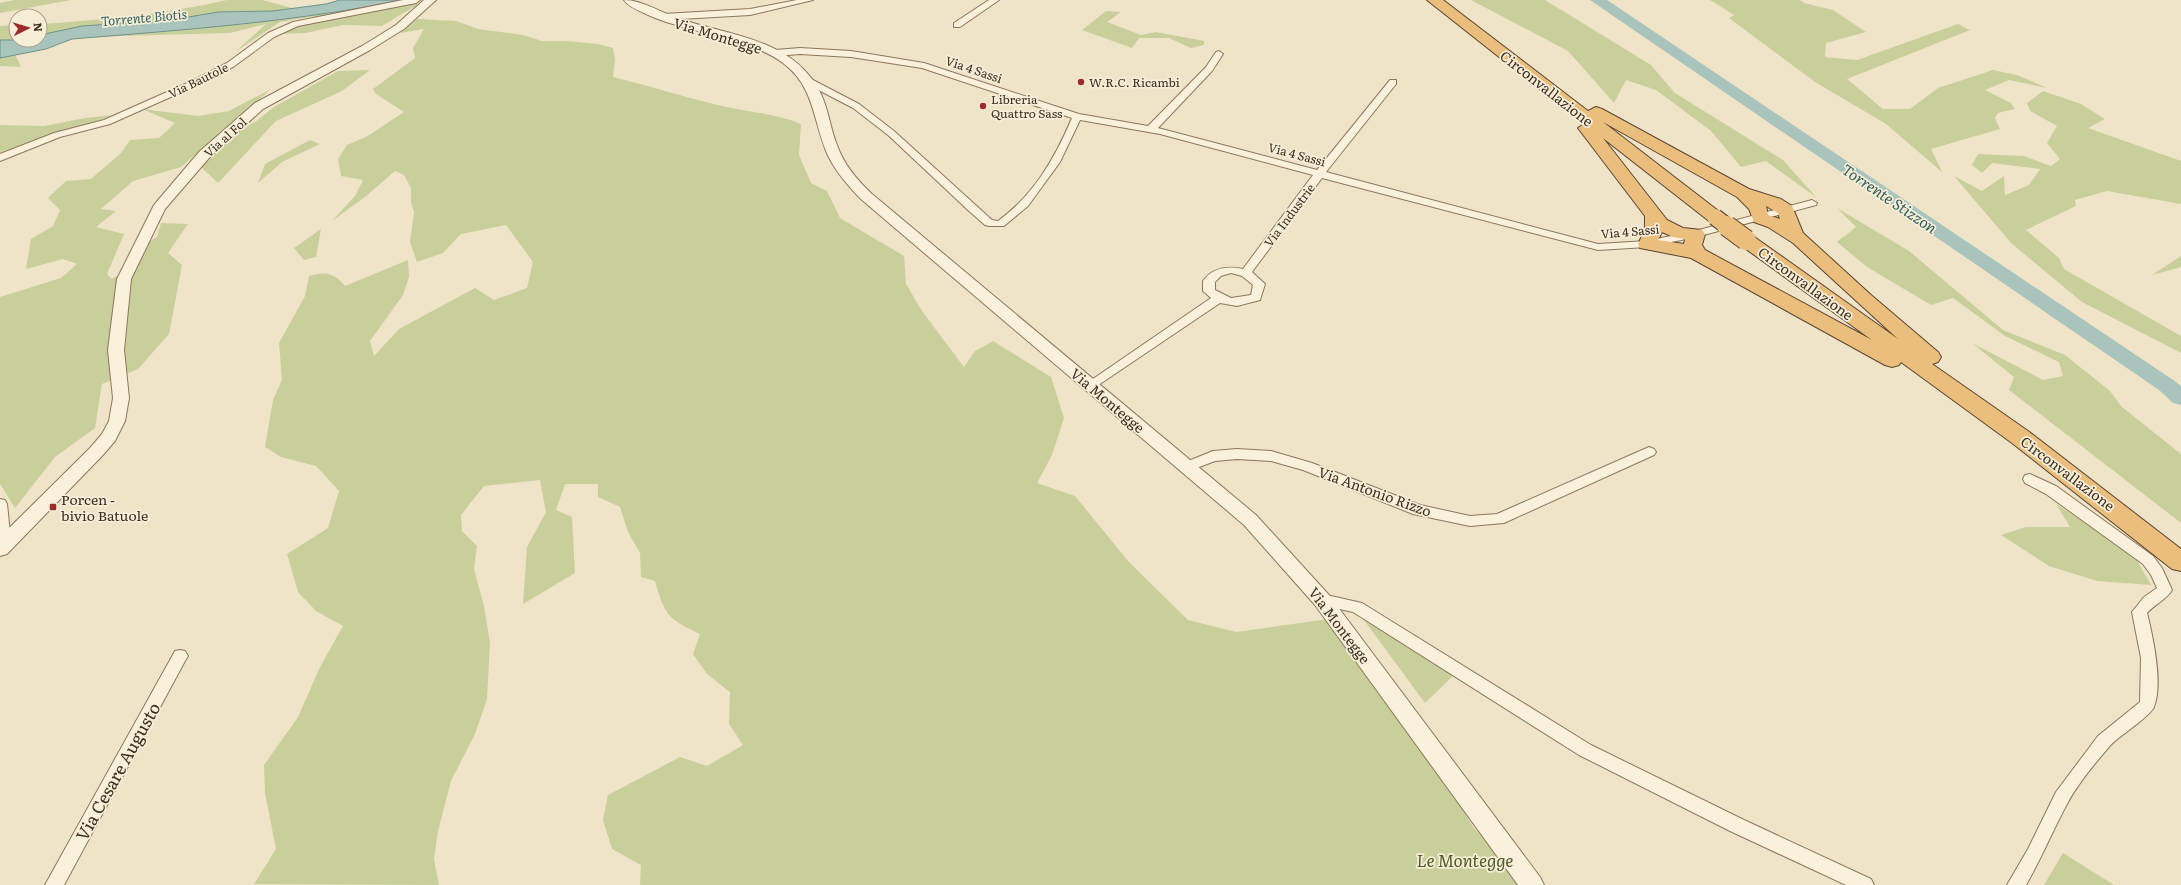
<svg xmlns="http://www.w3.org/2000/svg" width="2181" height="885" font-family="Literata,serif">
  <style>
    .green { fill: #c9cf9b }
    .water { fill: #a9c4bc; stroke: #6f938a }
    .lines { fill: none; stroke-linecap: round; stroke-linejoin: round }
    .river { fill: #a9c4bc; fill-rule: evenodd }
    .minor-casing { stroke: #8d765c; stroke-width: 2 }
    .tertiary-casing { stroke: #8d765c; stroke-width: 2 }
    .trunk-casing { stroke: #5b4430; stroke-width: 2 }
    .minor { fill: #faf1dc; fill-rule: evenodd }
    .tertiary { fill: #faf1dc; fill-rule: evenodd }
    .trunk { fill: #eabe7c; fill-rule: evenodd }
    .trunk-bridge-far1-casing { stroke: #5b4430; stroke-width: 18; stroke-linecap: butt }
    .trunk-bridge-casing { stroke: #5b4430; stroke-width: 22; stroke-linecap: butt }
    .trunk-bridge-far1 { stroke: #eabe7c; stroke-width: 16 }
    .trunk-bridge { stroke: #eabe7c; stroke-width: 20 }
    .poi-dot { fill: #9e2a2b; stroke: #f7eed8; stroke-width: 1.5 }
    .labels { text-anchor: middle; dominant-baseline: central; stroke-width: 3.5; stroke-linejoin: round; paint-order: stroke }
    .far-street-label { font-size: 12px; fill: #3d2e20; stroke: #f7eed8 }
    .far-poi-label { font-size: 12px; fill: #3d2e20; stroke: #f7eed8; text-anchor: start }
    .far-water-label { font-size: 13px; font-style: italic; fill: #2f5d5a; stroke: #f7eed8 }
    .street-label { font-size: 14px; fill: #3d2e20; stroke: #f7eed8 }
    .poi-label { font-size: 14px; fill: #3d2e20; stroke: #f7eed8; text-anchor: start }
    .water-label { font-size: 15px; font-style: italic; fill: #2f5d5a; stroke: #f7eed8 }
    .near-street-label { font-size: 17px; fill: #3d2e20; stroke: #f7eed8 }
    .near-park-label { font-size: 17px; font-style: italic; fill: #4d5a26; stroke: #f7eed8 }
  </style>
  <rect width="100%" height="100%" fill="#f0e4c8"/>
  <path class="green" d="M14,0H71L0,13V3Z
    M227,0H262L296,9L344,0H417V5L382,26L343,25L305,33L282,34L315,16L280,22L235,52L266,24L230,33L84,37L104,26L14,52L21,67L0,66V26L16,25V40H40V24C103,20 166,14 227,0Z
    M1471,0H1545L1651,65L1675,93L1783,160L1817,198L1766,161L1741,167L1711,131L1656,90L1626,80L1614,103L1568,51Z
    M1710,0H1800L1804,3L1833,10L1866,32L1826,43L1825,57L1857,60L1958,24L1970,30L1847,79L1883,109H1910L1938,88L1993,70L2017,75L2047,88L2009,80L1985,90L2011,103L2015,109L1998,113L1995,118L2000,129L1931,149L1942,172L1886,124L1815,82L1729,18L1734,15Z
    M1106,11L1121,12L1107,22L1141,35L1156,32L1204,41V45L1191,48L1169,38H1139L1132,48L1082,30Z
    M417,19L456,21L478,29L523,35L542,41H567L598,44L613,48L615,59L613,77C647,85 680,96 714,104C744,112 771,112 801,124L799,155L811,183L827,191L840,218L904,256L906,284L922,311L964,367L975,351L993,341L1051,377L1064,418L1052,455L1037,483L1075,496L1128,561L1188,620L1236,632L1335,618L1394,697L1473,827L1525,885H640L641,865L612,849L603,820L608,795L680,757L707,766L743,745L729,724L730,692L707,674L693,654L700,634C668,619 665,616 655,581L641,577L640,553L628,532L620,507L598,497V484H565L556,510L572,517L575,573L523,604L527,547L546,512L540,480L484,486L461,515L462,531L477,546L474,569L484,606L490,643L487,699L475,734L451,781L438,831L434,859L439,885L254,884L276,849L265,793L264,765L298,717L320,667L343,626L316,611L298,592L287,554L328,528L339,491L316,466L281,457L265,447L273,400L282,380L279,343L305,296L309,276C326,271 334,273 345,286L408,260L409,277L403,295L370,341L374,356L399,329L475,288L494,300L527,288L533,262L506,225L461,234L443,253L417,262L410,242L414,212L411,202V188L404,175L395,171L365,197L332,221L355,196L363,180L341,176L338,159L347,145L366,137L404,112L376,94L373,89L415,58L413,48L424,29L400,33Z
    M370,70L342,91L276,121L218,183L200,166L235,132L255,122L274,107L338,71Z
    M271,89L181,167L133,181L101,209L116,211L96,227L124,234L107,274L112,279L137,264L150,241L157,237L161,223L188,224L168,253L182,265L169,334L138,369L102,384L95,428L55,457L15,508L0,484V297L61,278L77,264L63,259L26,269L31,239L53,226L60,210L48,198L66,181L91,179L121,153L130,140L159,138L175,123L142,109L198,116L229,111Z
    M2043,91L2081,104L2105,119L2088,128L2181,161V204L2107,191L2075,200L2076,206L2026,230L2059,258L2064,269L2181,336V353L2082,302L2011,243L1954,176L1982,191L2004,176L2005,195L2029,185L2040,169L1992,163L1982,173L1972,165L1978,154L2024,156L2051,166L2060,159L2047,143L2057,126L2030,111L2027,103Z
    M114,115L0,155V125L44,126L85,118Z
    M310,140L320,144L282,162L258,183L265,164Z
    M1837,208L1909,251L2003,330L2065,355L2110,391L2122,407L2181,454V523L2009,390L2014,377L1972,343L2043,380L2063,376L2059,362L2005,336L1953,298L1931,305L1867,267L1837,242L1856,227Z
    M321,229L316,257L304,260L294,248Z
    M2181,256V267L2152,275Z
    M2056,504L2134,555L2151,585L2097,581L2049,566L2001,535L2026,527H2070Z
    M1361,616L1454,675L1425,703Z
    M2063,853L2114,885H2044Z"/>
  <path class="water" d="M340,0H403C294,22 183,30 72,39L46,49L0,58V40H40V35L82,26L171,20L218,12L273,11L326,4Z"/>
  <g class="lines">
    <path class="river" d="M1590,0H1607L2173,380L2181,386V405L2173,403L2159,390Z"/>
    <defs>
      <path id="minor" d="M403,0H420L416,3L298,26L274,37L233,67L200,84L110,124L60,137L0,161V154L54,133L104,120L194,80L227,63L268,33L293,22Z
        M797,0H813L750,15L663,20L659,17L663,14L750,9Z
        M989,0H999L960,27H954V23Z
        M800,48L851,51L924,63L1079,114L1148,126L1206,67L1216,52L1219,51L1223,54L1212,71L1158,128L1317,170L1390,80H1396V84L1326,172L1598,244L1647,241L1695,231L1812,200L1817,203L1816,205L1696,237L1647,247L1598,250L1322,178L1252,272L1265,284L1260,300L1237,306L1220,303L1091,390L1085,386L1087,383L1211,298L1203,291V281C1213,267 1228,266 1243,269L1313,175L1160,134L1080,120L1060,162L1028,206L1004,226H989L985,225L969,211L888,135L853,108L805,83V79H811L859,104L894,131L992,220L998,221C1034,195 1055,158 1072,118L922,68L851,57L800,54L775,56L771,53L775,50ZM1231,273L1242,276L1253,285L1251,295L1231,298L1215,290V282L1221,276Z
        M1649,447L1654,449L1656,452L1654,455L1504,523L1470,526L1413,514L1303,470L1271,461L1237,459L1215,461L1186,472L1181,470L1179,467L1181,464L1213,451L1237,449L1271,451L1312,463L1420,505L1470,516L1497,514Z
        M2030,474L2056,486L2153,556L2162,568L2172,590C2167,599 2154,605 2147,613C2153,637 2163,684 2154,707C2149,718 2118,736 2109,747C2095,763 2077,785 2067,804C2053,830 2041,859 2026,885H2007L2028,849L2056,792L2098,736L2140,702L2141,658L2132,612L2144,597L2157,588L2151,575L2143,564L2046,494L2025,483L2023,479L2025,475Z
        M0,499L5,500L7,504L10,533L15,534L17,538L15,542L10,543L0,541Z
        M1322,594L1362,603L1591,745L1742,819L1871,879L1874,885H1846L1730,831L1579,755L1353,612L1317,604L1315,600L1317,596Z
        M180,650L185,651L188,656L185,661L64,885H45L175,651Z"/>
      <path id="tertiary" d="M424,0H436L404,29L370,50L263,109L209,158L165,209L131,279L124,350L129,398L125,421L115,441L102,456L7,554L0,556V537L90,448L102,434L109,421L113,398L108,350L117,279L154,205L199,152L255,103L362,46L396,25Z
        M624,0C643,0 661,13 680,19C727,35 787,38 816,85C828,103 829,125 837,145C844,165 857,180 872,194L1256,515L1329,595L1540,877L1544,885H1518L1315,605L1244,525L862,200C848,186 834,170 826,151C813,119 814,86 783,63C745,35 687,34 644,13C637,10 628,6 624,0Z"/>
      <path id="trunk" d="M1427,0H1443L1588,111L1596,107L1602,109L1749,189L1781,199L1792,206L1803,233L1871,295L1938,352L1941,357L1938,362L1932,364L2028,431L2181,549V571L2172,569L2012,443L1901,362L1899,365L1892,367L1885,365L1691,258L1640,248L1638,244L1645,230V216L1578,128L1584,124ZM1603,122L1737,197L1749,209L1754,222L1768,227L1793,243L1898,339L1753,236L1746,234L1739,236L1737,240L1739,244L1872,340L1705,250L1702,245L1705,234L1702,230L1683,228L1667,220L1603,138L1709,221L1715,222L1721,221L1724,217L1721,213ZM1766,206L1778,213L1780,219L1768,215ZM1662,232L1673,237L1685,239L1684,244L1658,240Z"/>
    </defs>
    <use href="#minor" class="minor-casing"/>
    <use href="#tertiary" class="tertiary-casing"/>
    <use href="#trunk" class="trunk-casing"/>
    <use href="#minor" class="minor"/>
    <use href="#tertiary" class="tertiary"/>
    <use href="#trunk" class="trunk"/>
    <defs>
      <path id="trunk-bridge-far1" d="M1715,217L1728,227"/>
      <path id="trunk-bridge" d="M1727,226L1746,240"/>
    </defs>
    <use href="#trunk-bridge-far1" class="trunk-bridge-far1-casing"/>
    <use href="#trunk-bridge" class="trunk-bridge-casing"/>
    <use href="#trunk-bridge-far1" class="trunk-bridge-far1"/>
    <use href="#trunk-bridge" class="trunk-bridge"/>
  </g>
  <g class="poi-dot">
    <circle cx="1081" cy="82" r="4"/>
    <circle cx="983" cy="106" r="4"/>
    <rect x="49" y="503" width="8" height="8" rx="2"/>
  </g>
  <g class="labels">
    <g class="far-street-label">
      <text transform="translate(974 69) rotate(19)">Via 4 Sassi</text>
      <text transform="translate(198 80) rotate(-26)">Via Bautole</text>
      <text transform="translate(225 137) rotate(-42)">Via al Fol</text>
      <text transform="translate(1297 154) rotate(15)">Via 4 Sassi</text>
      <text transform="translate(1289 215) rotate(-53)">Via Industrie</text>
      <text transform="translate(1630 231) rotate(-5)">Via 4 Sassi</text>
    </g>
    <g class="far-poi-label">
      <text x="1089" y="82">W.R.C. Ricambi</text>
      <text x="991" y="99">Libreria<tspan x="991" dy="14">Quattro Sass</tspan></text>
    </g>
    <g class="far-water-label">
      <text transform="translate(144 17) rotate(-5)">Torrente Biotis</text>
    </g>
    <g class="street-label">
      <text transform="translate(718 35) rotate(17)">Via Montegge</text>
      <text transform="translate(1547 88) rotate(38)">Circonvallazione</text>
      <text transform="translate(1806 283) rotate(36)">Circonvallazione</text>
      <text transform="translate(1108 400) rotate(40)">Via Montegge</text>
      <text transform="translate(2068 473) rotate(37)">Circonvallazione</text>
      <text transform="translate(1375 491) rotate(20)">Via Antonio Rizzo</text>
      <text transform="translate(1340 625) rotate(53)">Via Montegge</text>
    </g>
    <g class="poi-label">
      <text x="61" y="499">Porcen -<tspan x="61" dy="16">bivio Batuole</tspan></text>
    </g>
    <g class="water-label">
      <text transform="translate(1890 198) rotate(34)">Torrente Stizzon</text>
    </g>
    <g class="near-street-label">
      <text transform="translate(117 771) rotate(-61)">Via Cesare Augusto</text>
    </g>
    <g class="near-park-label">
      <text x="1465" y="859">Le Montegge</text>
    </g>
  </g>
  <g transform="translate(28 28) rotate(85)"><circle r="19" fill="#f7eed8" stroke="#ada18e"/>
  <path d="M0-3L7 15L0 10L-7 15Z" fill="#9e2a2b"/>
  <text y="-6" font-size="11" font-weight="bold" text-anchor="middle" fill="#3d2e20">N</text>
  </g>
</svg>
